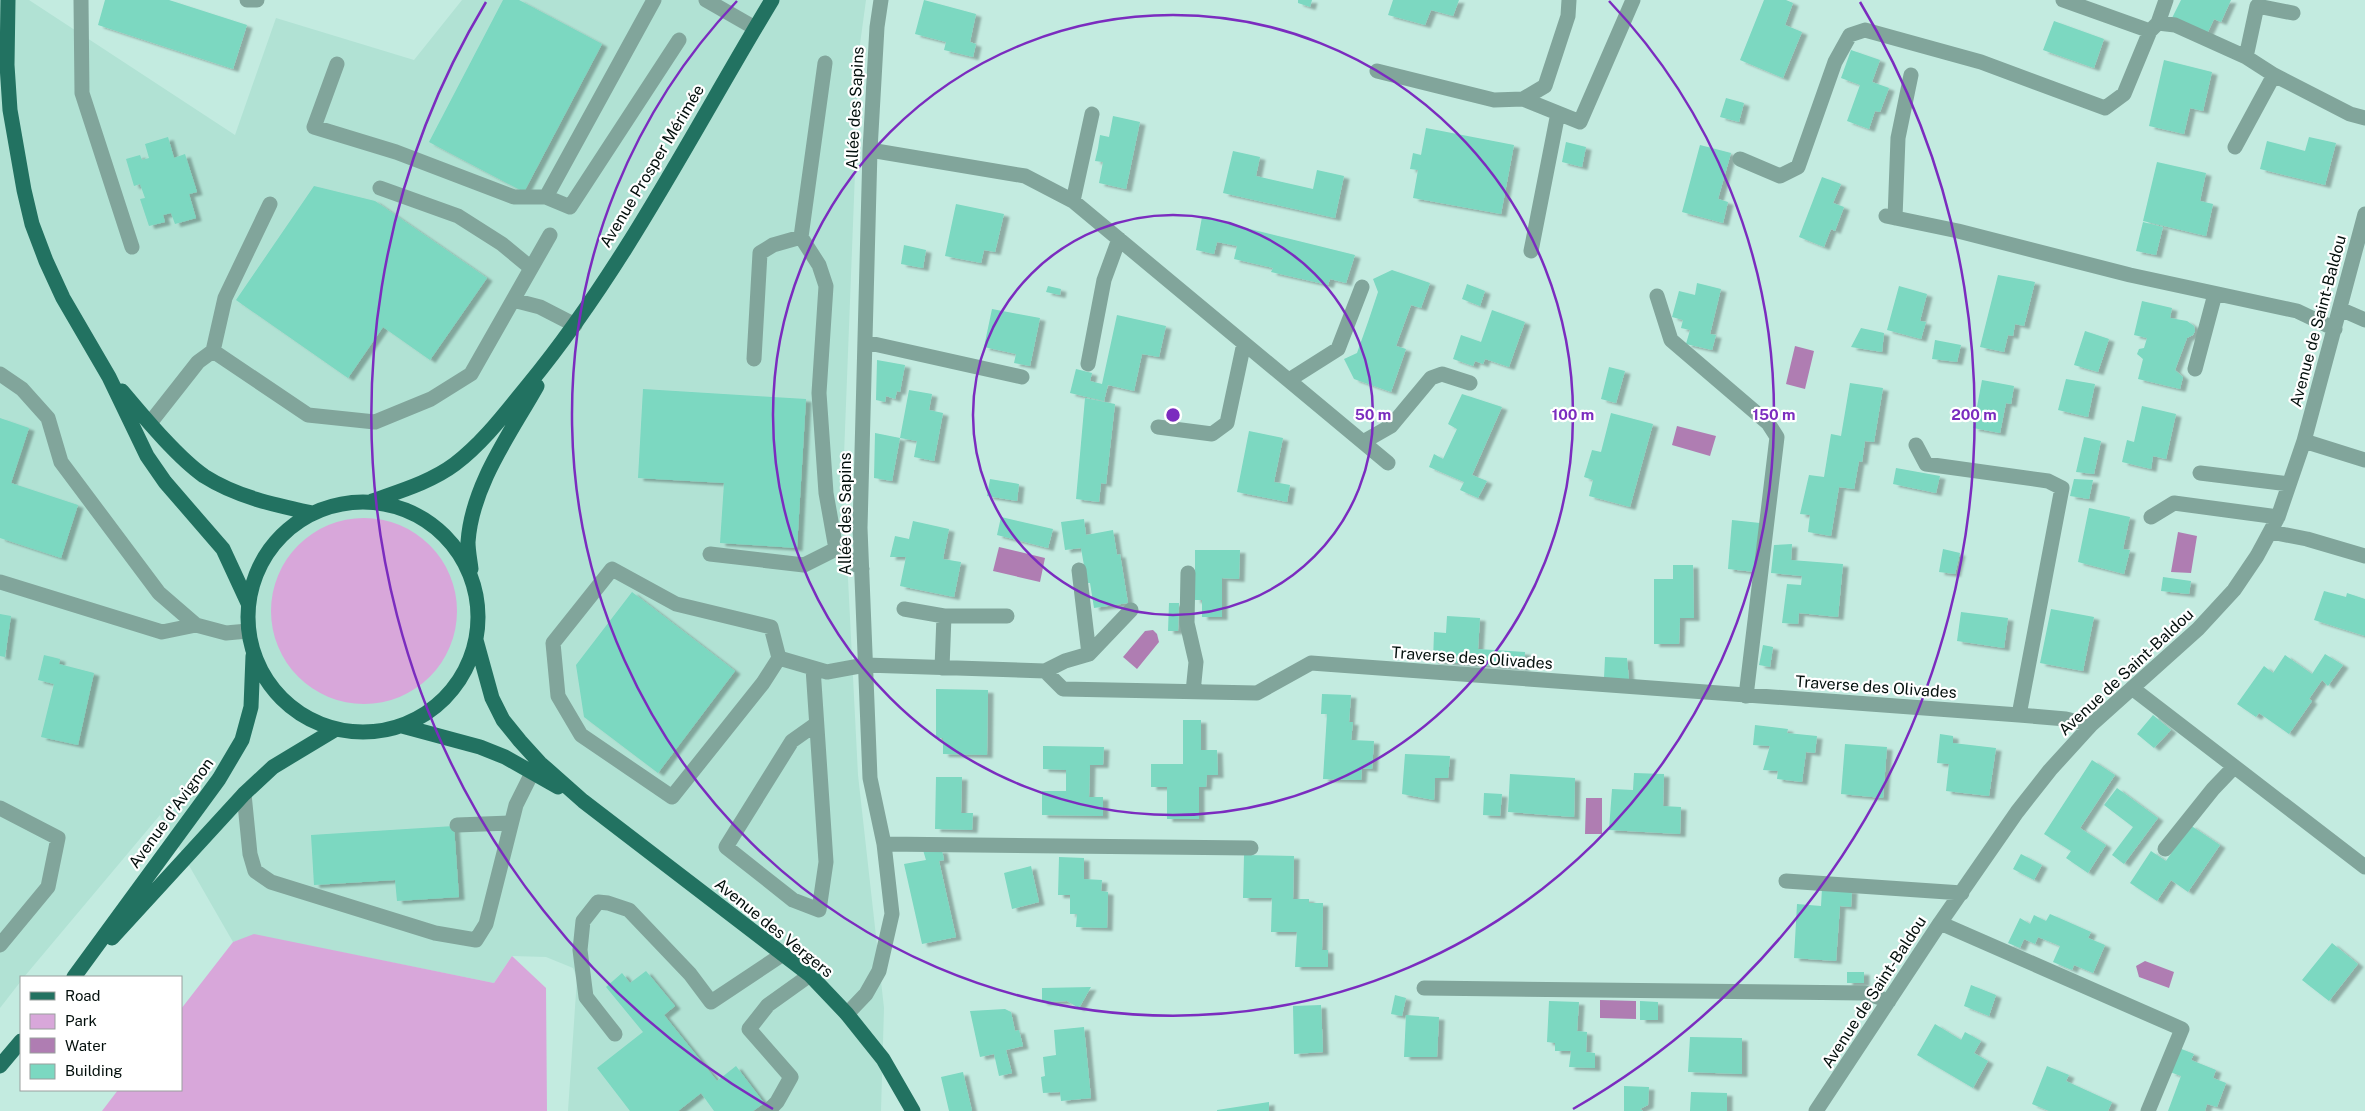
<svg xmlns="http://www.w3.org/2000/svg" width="2365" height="1111" font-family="'Public Sans',sans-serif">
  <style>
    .built { fill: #b1e2d4 }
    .green { fill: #d8a7da }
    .water { fill: #af7db2 }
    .building { fill: #7bd8c1; filter: url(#shadow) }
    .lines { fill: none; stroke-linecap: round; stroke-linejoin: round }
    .minor { stroke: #81a59b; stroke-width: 15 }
    .major { stroke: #227261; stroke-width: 15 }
    .ring { fill: none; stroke: #7b2cbf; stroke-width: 2.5 }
    .labels { text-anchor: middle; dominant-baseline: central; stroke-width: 4.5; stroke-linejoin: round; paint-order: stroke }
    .street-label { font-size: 16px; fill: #030f0c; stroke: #fff }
    .centre { fill: #7b2cbf; stroke: #fff; stroke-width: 2.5 }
    .ring-label { font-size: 15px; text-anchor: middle; font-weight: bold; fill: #7b2cbf; stroke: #fff; stroke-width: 4.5; stroke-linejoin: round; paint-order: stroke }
  </style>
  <defs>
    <filter id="shadow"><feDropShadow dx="5.5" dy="3" stdDeviation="1" flood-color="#0004"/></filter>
  </defs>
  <rect width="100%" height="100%" fill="#c3ebe0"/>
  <path class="built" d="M0,0H29L235,135L276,18L414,60L462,0H866L860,44L843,481L858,775L884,1008L881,1111H568L577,978L573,968L546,957L512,956L494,983L255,935L233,942L160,815L24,977H21V981L0,1008Z"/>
  <path class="green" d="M271 611a93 93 0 1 1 186 0a93 93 0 1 1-186 0Z
    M254,934L494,983L512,956L546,988L547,1111H102L118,1090H181V1009L233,942Z"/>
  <path class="water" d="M1795,346L1814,351L1805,389L1786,384Z
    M1677,426L1716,436L1710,456L1672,445Z
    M2178,532L2197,536L2191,573L2171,572Z
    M999,547L1045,558L1040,582L993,571Z
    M1153,630L1157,634L1159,642L1137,669L1123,657L1145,631Z
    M1586,798H1602V834H1585Z
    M2145,961L2174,972L2169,988L2139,977L2136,966Z
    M1600,1000L1636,1001V1019L1600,1018Z"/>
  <path class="building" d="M105,0H169L247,25L233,69L98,25Z
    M503,0H519L602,44L524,192L429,142Z
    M924,0L976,14L970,42L976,44L973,57L944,50L946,42L915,34Z
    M1298,0H1312L1310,7L1298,3Z
    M1393,0H1459L1453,16L1431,10L1425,25L1388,15Z
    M1764,0H1786L1793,3L1785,25L1802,32L1783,78L1740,60Z
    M2181,0H2231L2221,22L2214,19L2207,34L2172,18Z
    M2054,21L2104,39L2094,68L2043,50Z
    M1851,50L1880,60L1872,82L1889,88L1880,112L1875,111L1869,129L1847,121L1860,85L1841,78Z
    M2164,60L2212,72L2203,111L2190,108L2184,134L2149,126Z
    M1726,98L1744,103L1739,122L1720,117Z
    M1113,116L1140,122L1126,189L1099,183L1103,162L1095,161L1098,148L1100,135L1109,137Z
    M1426,128L1514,145L1501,214L1413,198L1418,170L1410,169L1413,153L1421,155Z
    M168,137L174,158L185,154L197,192L189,194L196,218L175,224L171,213L163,215L165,222L149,226L140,199L145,198L140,184L134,186L126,159L140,155L142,160L149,158L145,144Z
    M2309,137L2336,143L2325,185L2260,169L2267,141L2305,151Z
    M1566,142L1586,147L1582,167L1562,162Z
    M1700,145L1731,153L1718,199L1728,202L1723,223L1682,212Z
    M1233,151L1260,157L1256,176L1313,189L1317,170L1344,176L1335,218L1223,193Z
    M2157,162L2206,173L2200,201L2213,204L2206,236L2143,221Z
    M1822,177L1841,184L1833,203L1844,207L1835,231L1831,229L1824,247L1799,237Z
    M314,186L375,201L487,278L430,360L383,327L348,378L236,300Z
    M956,204L1004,214L995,252L984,250L981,263L945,256Z
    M1202,217L1355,255L1346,283L1330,279L1328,285L1271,272L1273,268L1234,259L1237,246L1217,242L1214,254L1196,250Z
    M2143,222L2163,227L2156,255L2136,251Z
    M904,245L926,250L923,268L901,264Z
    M1392,270L1430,283L1421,308L1411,305L1396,346L1406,349L1391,392L1354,379L1344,359L1357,353L1368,322L1378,292L1373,279Z
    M1998,275L2035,282L2024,326L2015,324L2013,336L2008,335L2004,352L1980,347Z
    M1697,283L1721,289L1710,334L1716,335L1712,350L1686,344L1690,330L1681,328L1683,320L1672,317L1679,291L1695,295Z
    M1467,284L1485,291L1480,306L1462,299Z
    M1048,286L1061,289L1060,295L1046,292Z
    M1899,286L1927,294L1920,321L1926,322L1921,339L1887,330Z
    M2142,301L2172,308L2170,318L2187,321L2194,326L2195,331L2193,335L2187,338L2175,370L2183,377L2180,389L2138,379L2143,359L2137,354L2139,349L2144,348L2147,338L2134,335Z
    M992,309L1040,318L1030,366L1014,363L1016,354L984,347Z
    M1492,310L1525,322L1509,367L1485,359L1483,364L1475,361L1473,366L1453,359L1461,335L1481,342Z
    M1117,315L1166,326L1159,357L1142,354L1134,391L1108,385L1104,401L1070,393L1076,369L1092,373L1090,381L1102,384Z
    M1861,328L1884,333L1882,352L1851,347Z
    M2085,331L2109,339L2098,372L2074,365Z
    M1935,340L1961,345L1957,362L1932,359Z
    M877,360L905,365L900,392L897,391L895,399L886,396L885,402L876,400Z
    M1609,367L1625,371L1616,403L1601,399Z
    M2066,379L2095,384L2088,417L2058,410Z
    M1982,380L2014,386L2011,404L2006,403L2000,433L1973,428Z
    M1850,383L1883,388L1874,442L1865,441L1862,462L1859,461L1854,489L1839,487L1831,536L1808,532L1810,515L1800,514L1809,475L1824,477L1831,434L1841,436Z
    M643,389L806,399L797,548L720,543L724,483L638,478Z
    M909,390L932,394L929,410L943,413L934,461L914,457L917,441L900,438Z
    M1462,394L1502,407L1472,475L1487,481L1478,498L1460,490L1464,482L1429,467L1434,454L1443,459L1457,429L1448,424Z
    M1085,398L1115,404L1106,484L1101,483L1099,502L1076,499Z
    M2142,406L2176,414L2166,459L2153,456L2151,469L2122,462L2127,440L2134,442Z
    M1611,413L1653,424L1630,507L1589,496L1593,480L1584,477L1592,450L1601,452Z
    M0,418L29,428L11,483L78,505L61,558L0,538Z
    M1249,431L1283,438L1274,482L1290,485L1287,502L1237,492Z
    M875,433L900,438L892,481L874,478Z
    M2084,437L2101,441L2094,474L2076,472Z
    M1896,468L1940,476L1936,493L1893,484Z
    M990,479L1019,484L1017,501L987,496Z
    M2074,479L2093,480L2089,499L2070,496Z
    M2089,508L2130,517L2123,549L2130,550L2124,574L2078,562Z
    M1001,517L1053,529L1048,548L997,535Z
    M1084,519L1086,535L1113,530L1117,555L1120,554L1128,603L1094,608L1090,583H1087L1081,548L1065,550L1061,522Z
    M1732,520L1760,523L1755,572L1728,569Z
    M913,521L949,529L943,559L961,562L954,597L900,586L906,557H890L895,536L909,539Z
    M1792,544L1791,560L1843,564L1838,617L1799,613L1798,624L1782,623L1787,584L1801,585L1802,576L1771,573L1774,545Z
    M1943,549L1960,553L1955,574L1939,572Z
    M1195,550H1240L1239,579L1222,578V617H1202V600H1195Z
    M1673,565H1693L1694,618H1680L1679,644H1654V579H1673Z
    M2163,577L2191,581L2189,594L2161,591Z
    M2324,591L2346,597L2347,593L2365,599V636L2314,620Z
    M632,592L735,671L658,773L584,717L576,665Z
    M1169,603H1179L1178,631H1168Z
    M2051,609L2094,617L2083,671L2040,663Z
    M1961,612L2008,618L2004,648L1957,641Z
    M0,614L11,616L5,657L0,656Z
    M1447,616L1480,618L1478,649L1525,652L1524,668L1433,661L1434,632L1446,633Z
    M1763,645L1773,647L1770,667L1759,665Z
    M2325,654L2343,665L2328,686L2322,680L2309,699L2312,701L2289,734L2259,713L2256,717L2237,704L2264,666L2273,673L2285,655L2312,674Z
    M44,655L60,659L59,664L94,673L78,745L41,737L54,684L38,680Z
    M1605,657L1627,658L1629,681L1604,678Z
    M936,689L988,690L987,755L943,754V738H936Z
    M1322,694L1351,695L1349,722H1353L1351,740L1374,741L1372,769L1362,768L1361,780L1323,779L1327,714H1321Z
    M2153,715L2171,730L2154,748L2137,734Z
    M1183,720H1201V750H1217L1218,775H1207L1206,787H1199V819H1167V787H1151V764H1183Z
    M1755,725L1788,729L1787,733L1817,736L1815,753L1806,752L1802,782L1777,779L1778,771L1763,770L1770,746L1753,745Z
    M1940,734L1953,736V743L1996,748L1989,796L1946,791L1949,764L1937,763Z
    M1845,744L1887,747L1883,798L1841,794Z
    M1043,746L1104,747L1103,765H1090L1089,797H1103V816L1042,815V791H1066V770L1043,769Z
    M1405,754L1450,756L1448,778H1435L1434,800L1402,794Z
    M2092,760L2115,775L2080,828L2106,845L2088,873L2066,858L2071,851L2044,834Z
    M1634,773L1664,774L1663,806L1681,807L1680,834L1609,830L1612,789L1633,790Z
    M1510,774L1575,778L1574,817L1508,812Z
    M936,777H962L961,813H973L972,830L935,829Z
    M2117,788L2158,818L2124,864L2112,855L2133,827L2104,805Z
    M1484,793L1502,794L1500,816L1483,815Z
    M2190,825L2220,845L2188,892L2171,880L2157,901L2130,883L2151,851L2166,861Z
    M454,826L459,897L397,901L395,880L314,885L311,835Z
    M923,850H942L944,860L939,861L956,937L922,944L904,864L926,860Z
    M2021,854L2042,865L2034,880L2013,869Z
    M1244,855L1294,856L1293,899H1309V903H1323L1322,950H1328V967H1295L1297,932H1271L1272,898H1243Z
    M1059,857L1084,858V879L1102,880L1101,891L1108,892L1107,928L1076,927L1077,914H1070V895H1058Z
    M1031,866L1039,902L1012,909L1004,873Z
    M1822,888L1852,890L1851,907L1840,906L1836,961L1794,958L1797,904L1821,906Z
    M2050,914L2091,932L2088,938L2105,945L2093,973L2074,965L2072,970L2053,962L2060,946L2038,937L2035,944L2024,939L2020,948L2008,943L2020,918L2030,924L2034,915L2046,921Z
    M2332,943L2358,964L2329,1001L2302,980Z
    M646,971L675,1006L664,1015L717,1081L736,1066L764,1103L753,1111H714L701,1093L678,1111H630L597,1068L643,1032L606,987L622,973L630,983Z
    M1847,972H1864V983H1847Z
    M1971,985L1996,995L1989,1016L1964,1006Z
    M1091,987L1079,1008L1067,1001L1042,1002V988Z
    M1395,995L1406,998L1402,1016L1391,1014Z
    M1549,1001L1579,1002L1577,1031L1587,1032L1586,1052L1595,1053V1068L1569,1067L1571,1051H1555V1043L1547,1042Z
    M1640,1001L1658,1002V1020H1640Z
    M1321,1005L1323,1052L1294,1054L1293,1006Z
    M1005,1009L1011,1012L1015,1031L1019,1030L1023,1046L1006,1050L1012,1073L999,1076L994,1054L980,1057L970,1011Z
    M1406,1015L1439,1017L1437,1057H1404Z
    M1935,1024L1961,1040L1965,1032L1981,1041L1974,1053L1988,1061L1973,1088L1917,1055Z
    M1084,1027L1091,1098L1061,1101L1060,1092L1043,1093L1041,1077L1045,1076L1043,1057L1056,1055L1054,1030Z
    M1690,1037L1742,1038V1074L1688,1072Z
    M2179,1048L2194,1054L2191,1060L2216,1070L2213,1078L2226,1083L2217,1107L2207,1104L2205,1111H2168L2181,1076L2170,1072Z
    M2047,1066L2069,1075L2066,1081L2112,1102L2108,1111H2049L2032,1104Z
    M963,1072L972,1111H949L941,1077Z
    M1624,1086L1649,1087L1648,1105L1640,1109L1643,1111H1624Z
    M1691,1092L1727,1093V1111H1690Z
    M1269,1102V1111H1217V1110Z"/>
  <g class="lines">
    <path class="minor" d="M81,0L82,93L132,247
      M247,0H257
      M654,0L546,197L570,207L679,40
      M706,0L755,28
      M2063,0L2150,31
      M2158,23L2175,25L2246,57L2274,75L2350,114L2365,118
      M2246,57L2257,6L2293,13
      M825,63L801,237L819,265L826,286L819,393L826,493L836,549L862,569
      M337,64L314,127L396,152L514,197H546
      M1377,71L1494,100L1523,99L1545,86L1568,16L1569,0
      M1523,99L1580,122L1633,0
      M2235,147L2274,75
      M870,150L1025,176L1073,201L1388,463
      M1740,159L1780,176L1798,167L1835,62L1850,35L1865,30L1981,62L2105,108L2124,94L2150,31L2158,23L2166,0
      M380,188L458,216L502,244L531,268
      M1073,201L1092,114
      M270,204L225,298L213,351L308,415L375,422L431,399L471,374L550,235
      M1886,216L1958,231L2130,275L2297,311L2335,329
      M1895,218L1898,138L1911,75
      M1531,251L1558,113
      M1657,296L1671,340L1768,423L1777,437L1746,696
      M513,300L540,307L575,325
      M2340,309L2365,320
      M865,342L1022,377
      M754,359L760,253L773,245L801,237
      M1088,364L1104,280L1119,239
      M2195,369L2215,294
      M0,374L22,389L48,418L61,462L159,593L196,625L226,633L248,631
      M1289,380L1338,349L1362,287
      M150,423L198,362L213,351
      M1158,427L1212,434L1227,423L1244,343
      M2304,441L2365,460
      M1363,442L1391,426L1431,378L1442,374L1470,383
      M1916,445L1926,464L2048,481L2062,488L2019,715
      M2200,473L2289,484
      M2151,517L2174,503L2278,517
      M2271,532L2307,539L2365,556
      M710,554L804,565L836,549
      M1079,570L1089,654
      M1188,573L1187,623L1196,662L1193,692
      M0,582L162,632L196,625
      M904,609L944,616L942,668
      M944,616H1007
      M779,658L763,683L672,797L581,735L558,696L553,643L612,569L676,604L771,627L779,658L827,672L865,665L1045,671L1063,689L1257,693L1311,663L2019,715L2066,719L2091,725
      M813,668L826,862L819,910L793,900L726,847L792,741L816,724
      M1045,671L1065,661L1089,654L1131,610
      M2132,688L2365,867
      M244,794L250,854L255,871L271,882L435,933L476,940L486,924L516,805L532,773
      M0,808L58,838L48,887L0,945
      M457,825L511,823
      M884,844L1251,848
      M2165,849L2213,789L2234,767
      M1786,881L1962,893
      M1940,923L2182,1029L2148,1111
      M1424,988L1865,993L1889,1001
      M847,1014L866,994L879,971L892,914L884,844L870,778L860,528L870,150L877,27L881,0
      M615,1034L586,997L580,950L583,921L598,902L608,903L629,910L690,974L711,1002L783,954
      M768,1111L777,1102L791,1077L749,1029L768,1005L810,975
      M1816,1111L1940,923L2017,812L2050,770L2091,725L2198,629L2234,590L2257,556L2278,517L2304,441L2365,214"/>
    <path class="major" d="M8,0L7,65L10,110L24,190L32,224L46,261L63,298L109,377L147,456L165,482L223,549L248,603
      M122,391C144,417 177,457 204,476C237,497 275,505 312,513
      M372,501C400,491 431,482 455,464C484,442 506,412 529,384C625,267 694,129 772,0
      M248 617a115 115 0 1 1 230 0a115 115 0 1 1-230 0Z
      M471,569C470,560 468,551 468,542C472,485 510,434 537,386
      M476,640L492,698L503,720L520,741L540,763L583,801L810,975L847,1014L883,1059L913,1111
      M402,726L480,747L505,757L558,787
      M112,938L244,794L273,767L336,729
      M74,977L219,779L242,740L251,707L253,656
      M0,1066L21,1041"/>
  </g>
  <g class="ring">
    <circle cx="1173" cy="415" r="200"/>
    <circle cx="1173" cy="415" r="400"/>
    <path d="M1609 1A601 601 0 1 1 737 1"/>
    <path d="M773 1109A801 801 0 0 1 486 2M1860 2A801 801 0 0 1 1573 1109"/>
  </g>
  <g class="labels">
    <g class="street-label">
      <text transform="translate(855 108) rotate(-87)">Allée des Sapins</text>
      <text transform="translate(652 166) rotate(-59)">Avenue Prosper Mérimée</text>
      <text transform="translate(2318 321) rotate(-75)">Avenue de Saint-Baldou</text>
      <text transform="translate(845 514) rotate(-90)">Allée des Sapins</text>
      <text transform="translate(1472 658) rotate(4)">Traverse des Olivades</text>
      <text transform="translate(2126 672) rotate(-43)">Avenue de Saint-Baldou</text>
      <text transform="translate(1876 687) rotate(4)">Traverse des Olivades</text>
      <text transform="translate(171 813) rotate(-54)">Avenue d'Avignon</text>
      <text transform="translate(774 928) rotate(39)">Avenue des Vergers</text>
      <text transform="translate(1874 992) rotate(-57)">Avenue de Saint-Baldou</text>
    </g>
  </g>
  <circle cx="1173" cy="415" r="8" class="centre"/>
  <g class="ring-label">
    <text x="1373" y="420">50 m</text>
    <text x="1573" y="420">100 m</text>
    <text x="1774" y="420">150 m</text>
    <text x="1974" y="420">200 m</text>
  </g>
  <rect x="20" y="976" width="162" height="115" fill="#ffffff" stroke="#9a9f9e"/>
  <rect x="30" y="992" width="25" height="8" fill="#227261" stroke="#9a9f9e"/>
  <text x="65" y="1001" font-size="15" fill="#030f0c">Road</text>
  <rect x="30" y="1014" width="25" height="15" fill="#d8a7da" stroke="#9a9f9e"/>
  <text x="65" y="1026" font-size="15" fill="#030f0c">Park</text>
  <rect x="30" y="1038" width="25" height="15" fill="#af7db2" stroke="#9a9f9e"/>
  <text x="65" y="1051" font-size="15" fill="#030f0c">Water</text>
  <rect x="30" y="1064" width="25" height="15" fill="#7bd8c1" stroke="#9a9f9e"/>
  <text x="65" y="1076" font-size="15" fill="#030f0c">Building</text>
</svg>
